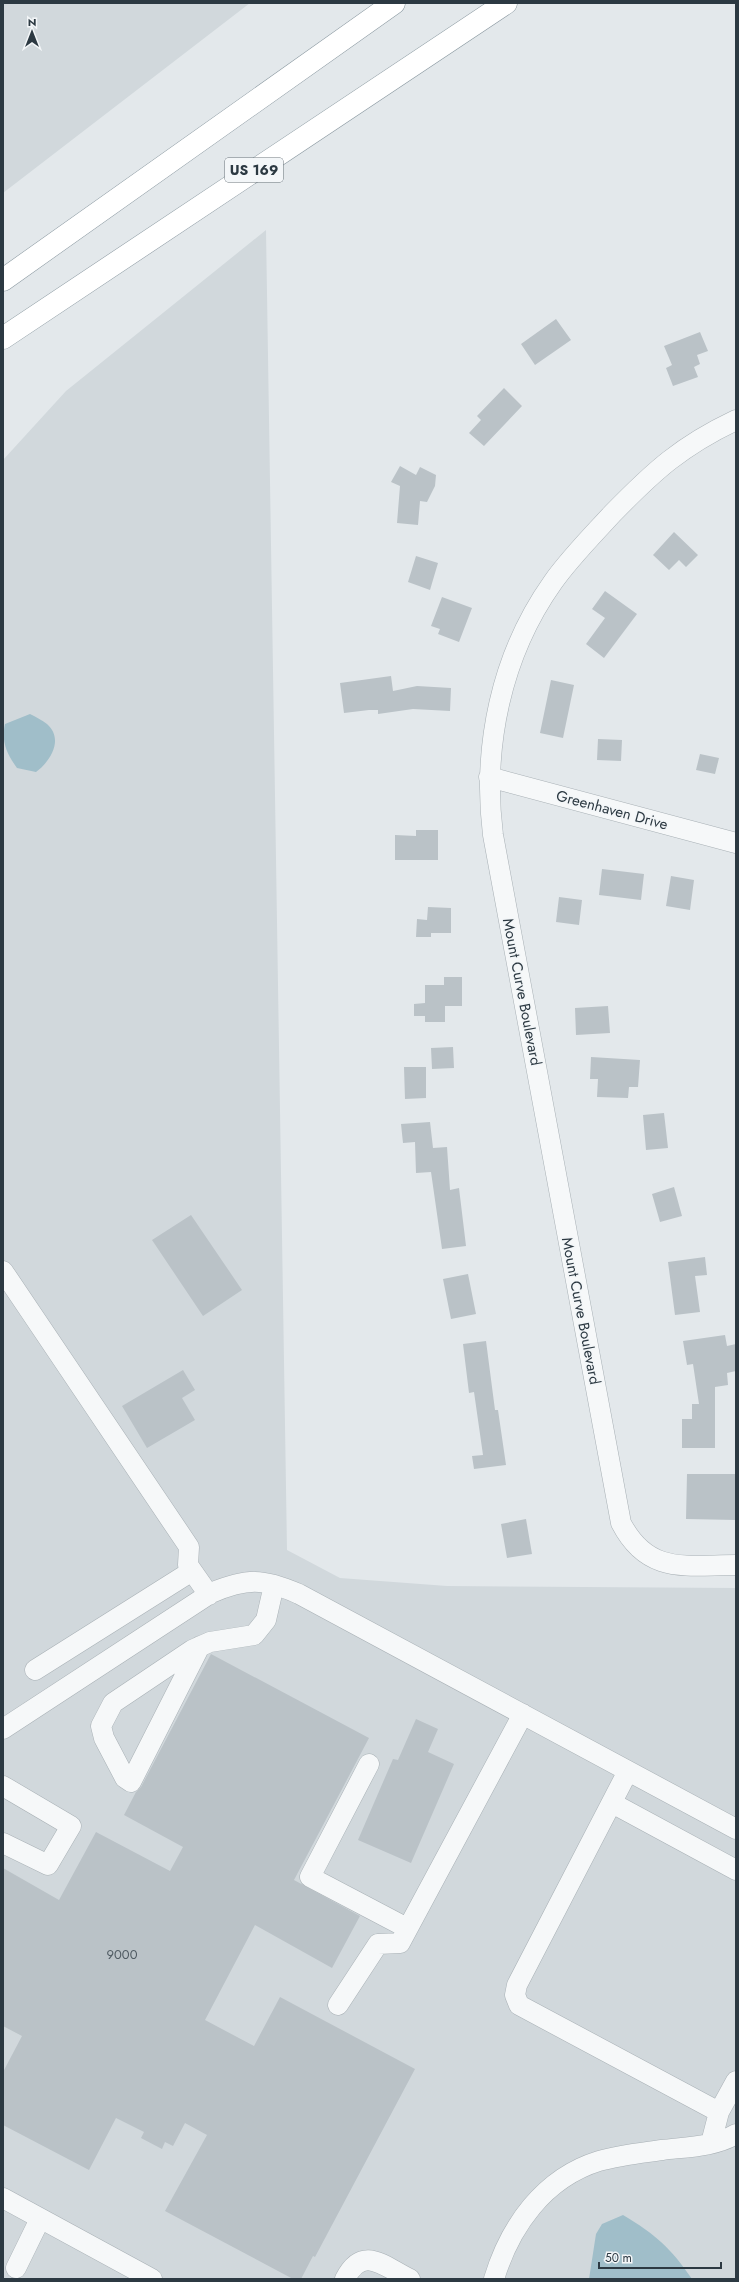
<svg xmlns="http://www.w3.org/2000/svg" width="739" height="2282" font-family="Jost,sans-serif">
  <style>
    .built { fill: #d1d8dc }
    .water { fill: #a0bec9 }
    .building { fill: #bac2c7 }
    .lines { fill: none; stroke-linecap: round; stroke-linejoin: round }
    .minor-casing { stroke: #a8b0b5; stroke-width: 21 }
    .highway-casing { stroke: #8b99a1; stroke-width: 23 }
    .minor { stroke: #f6f8f9; stroke-width: 20 }
    .highway { stroke: #fff; stroke-width: 22 }
    .labels { text-anchor: middle; dominant-baseline: central; stroke-width: 3; stroke-linejoin: round; paint-order: stroke }
    .number-label { font-size: 13px; fill: #505b63 }
    .shield { fill: #f3f6f8; stroke: #687279; stroke-width: 1 }
    .shield-label { font-size: 14px; font-weight: bold; fill: #2c3942 }
    .street-label { font-size: 15px; fill: #2c3942; stroke: #f3f6f8 }
  </style>
  <rect width="100%" height="100%" fill="#e3e8eb"/>
  <path class="built" d="M3,3H250L3,193Z
    M266,230L287,1550L340,1578L447,1586L736,1588V2279H3V460L66,391Z"/>
  <path class="water" d="M30,714C36,717 42,720 47,724C64,739 51,761 36,772L17,768C7,754 1,742 5,724Z
    M623,2215C655,2234 671,2248 692,2279H589L596,2234L602,2224Z"/>
  <path class="building" d="M556,319L571,340L535,365L521,344Z
    M700,332L708,351L697,355L700,364L694,367L698,377L673,386L666,368L672,365L664,346Z
    M504,388L522,406L484,446L469,433L481,420L477,416Z
    M400,466L416,475L420,467L436,475L435,486L427,502L420,501L418,525L397,523L400,486L391,482Z
    M674,532L698,555L686,567L679,560L669,570L653,555Z
    M416,556L438,563L430,590L408,582Z
    M605,591L637,614L604,658L586,644L605,618L592,609Z
    M442,597L472,608L459,642L438,634L440,629L431,626Z
    M391,676L393,691L417,686L451,688L450,711L413,709L378,714V710H369L344,713L340,683Z
    M551,680L574,685L563,738L540,733Z
    M598,739L622,740L621,761L597,760Z
    M700,754L719,758L715,774L696,770Z
    M416,830H438V860H395V835L416,836Z
    M602,869L644,874L641,900L599,895Z
    M671,876L694,880L690,910L666,906Z
    M559,897L582,900L579,925L556,922Z
    M428,907L451,908V933H431V937H416L417,919L427,920Z
    M444,977H462V1006H445V1022H425V1016H414V1004L425,1003V985H444Z
    M608,1006L610,1033L576,1035L575,1008Z
    M453,1047L454,1068L432,1069L431,1048Z
    M591,1057L640,1060L638,1087H629L628,1098L597,1097L598,1079H590Z
    M404,1067H426V1098L405,1099Z
    M664,1113L668,1148L646,1150L643,1115Z
    M430,1122L433,1148L447,1147L450,1190L459,1188L466,1246L442,1249L431,1172L416,1173L415,1142L403,1143L401,1124Z
    M674,1187L682,1216L660,1222L652,1194Z
    M191,1215L242,1290L203,1316L152,1240Z
    M705,1257L707,1275L695,1276L700,1312L675,1315L668,1262Z
    M468,1274L476,1314L451,1319L443,1279Z
    M725,1335L727,1346L736,1344V1371L727,1373L728,1385L715,1387V1448H682V1419H692V1404H699L693,1364L687,1365L683,1341Z
    M486,1341L495,1410H498L506,1465L474,1469L472,1456L483,1455L474,1392L469,1393L463,1344Z
    M183,1370L195,1390L182,1398L195,1420L147,1448L122,1406Z
    M687,1474H736V1520L686,1519Z
    M526,1519L532,1554L507,1558L501,1524Z
    M211,1654L369,1738L294,1880L360,1916L332,1968L255,1925L205,2020L254,2046L280,1997L415,2069L315,2257L313,2256L301,2279H293L165,2211L207,2135L185,2123L173,2146L165,2142L162,2149L141,2138L144,2132L116,2118L89,2170L3,2125V2072L22,2036L3,2026V1868L59,1900L96,1832L170,1871L183,1847L124,1815L136,1792L141,1787Z
    M416,1719L438,1729L428,1752L454,1764L411,1863L358,1840L393,1759L398,1760Z"/>
  <g class="lines">
    <defs>
      <path id="minor" d="M736,420C681,446 654,471 612,514C592,536 570,558 553,582C501,655 482,747 493,835L621,1523C648,1575 685,1565 736,1565
        M489,777L736,843
        M3,1271L189,1547L188,1565L209,1595
        M200,1646L131,1782L125,1778L104,1738L101,1726L113,1703L192,1650L210,1642L254,1635L266,1620L274,1585
        M35,1670L192,1571
        M3,1729L211,1593C247,1578 263,1578 299,1594L736,1829
        M369,1764L310,1877L407,1928
        M628,1771L517,1985L515,1995L519,2005L719,2112
        M3,1786L71,1826L48,1865L3,1843
        M612,1803L736,1870
        M338,2005L378,1944L400,1943L523,1714
        M711,2143L719,2112L736,2081
        M3,2198L152,2279
        M16,2268L40,2219
        M345,2279C363,2244 383,2266 410,2279
        M494,2279C510,2226 544,2178 599,2161C620,2155 641,2153 662,2150C686,2147 715,2147 736,2134"/>
      <path id="highway" d="M3,280L394,3
        M3,338L506,3"/>
    </defs>
    <use href="#minor" class="minor-casing"/>
    <use href="#highway" class="highway-casing"/>
    <use href="#minor" class="minor"/>
    <use href="#highway" class="highway"/>
  </g>
  <g class="labels">
    <g class="number-label">
      <text x="122" y="1954">9000</text>
    </g>
    <rect class="shield" x="225" y="158" width="58" height="24" rx="3"/>
    <g class="shield-label">
      <text x="254" y="170">US 169</text>
    </g>
    <g class="street-label">
      <text transform="translate(612 810) rotate(15)">Greenhaven Drive</text>
      <text transform="translate(522 992) rotate(79)">Mount Curve Boulevard</text>
      <text transform="translate(581 1311) rotate(79)">Mount Curve Boulevard</text>
    </g>
  </g>
  <rect width="739" height="2282" fill="none" stroke="#2c3942" stroke-width="8"/>
  <g transform="translate(32 32)" stroke="#f3f6f8" stroke-width="3" paint-order="stroke">
  <path d="M0-3L7 15L0 10L-7 15Z" fill="#2c3942"/>
  <text y="-6" font-size="11" font-weight="bold" text-anchor="middle" fill="#2c3942">N</text>
  </g>
  <path d="M599 2262v6h122v-6" fill="none" stroke="#2c3942" stroke-width="2"/>
  <text x="605" y="2262" font-size="12" fill="#2c3942" stroke="#f3f6f8" stroke-width="3" paint-order="stroke">50 m</text>
</svg>
